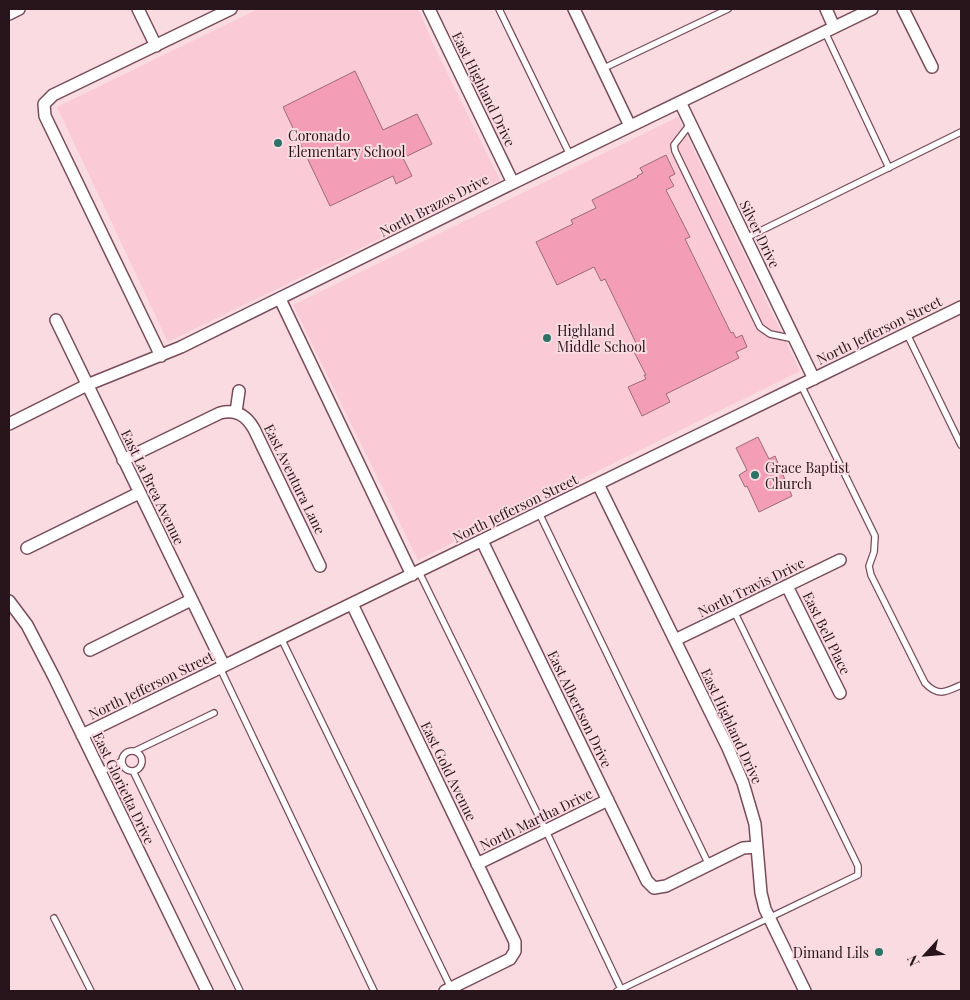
<svg xmlns="http://www.w3.org/2000/svg" width="970" height="1000" font-family="'Playfair Display',serif">
  <style>
    .built { fill: #facad6 }
    .building { fill: #f49db6; stroke: #996c78 }
    .lines { fill: none; stroke-linecap: round; stroke-linejoin: round }
    .service-casing { stroke: #784d59; stroke-width: 8 }
    .minor-casing { stroke: #784d59; stroke-width: 14 }
    .service { stroke: #fff; stroke-width: 5.5 }
    .minor { stroke: #fff; stroke-width: 11 }
    .poi-dot { fill: #2c7267; stroke: #fadbe2; stroke-width: 2 }
    .labels { text-anchor: middle; dominant-baseline: central; stroke-width: 4; stroke-linejoin: round; paint-order: stroke }
    .street-label { font-size: 14px; fill: #27151b; stroke: #fadbe2 }
    .poi-label { font-size: 14px; fill: #27151b; stroke: #fadbe2; text-anchor: start }
  </style>
  <rect width="100%" height="100%" fill="#fadbe2"/>
  <path class="built" d="M258,9H418L436,50L500,180L168,342L57,107Z
    M678,117L800,371L418,560L293,305Z"/>
  <path class="building" d="M355,71L383,130L417,114L432,144L403,158L412,176L396,184L393,176L330,206L283,107Z
    M666,155L675,174L669,177L674,186L666,190L690,237L685,239L731,333L733,332L736,338L742,335L747,347L736,352L739,358L666,394L670,402L642,416L628,387L646,379L644,375H646L632,348L637,345L605,279L601,281L594,267L557,285L536,242L573,224L571,220L596,208L592,200L638,177L637,176L643,173L640,168Z
    M758,437L769,459L775,456L792,496L759,512L747,486L745,487L739,475L747,470L736,448Z"/>
  <g class="lines">
    <defs>
      <path id="service" d="M499,9L570,155
        M825,32L889,168
        M602,69L728,9
        M691,123L674,145L675,151L760,327L770,334L794,339
        M746,238L961,132
        M907,334L961,445
        M801,385L875,536L874,552L869,566L871,575L925,683C938,697 946,692 961,685
        M539,513L709,865
        M419,572L546,831L621,989
        M281,638L451,988
        M220,668L374,991
        M135,751L214,713
        M122 761a10 10 0 1 1 20 0a10 10 0 1 1-20 0Z
        M133,771L240,991
        M100,772L122,761
        M54,918L91,991
        M617,991L858,875V866L734,611"/>
      <path id="minor" d="M138,9L156,46
        M429,9L513,183
        M574,9L630,126
        M826,9L834,27
        M903,9L932,67
        M9,14L19,9
        M680,102L814,379
        M280,299L412,575
        M56,320L224,666
        M161,356L45,116L44,104L53,95L231,9
        M236,412L239,391
        M9,424L87,385L181,347L513,183L872,9
        M123,460L220,413C236,409 246,415 254,429L320,566
        M598,484L728,748L743,783L755,824L761,893L765,909L805,991
        M482,541L647,881L654,888L666,886L743,848L756,847
        M27,548L139,493
        M787,586L840,693
        M9,601L27,625L54,677L207,991
        M352,604L515,942V951L510,959L445,991
        M675,640L840,560
        M90,650L191,600
        M82,735L961,307
        M477,864L608,800"/>
    </defs>
    <use href="#service" class="service-casing"/>
    <use href="#minor" class="minor-casing"/>
    <use href="#service" class="service"/>
    <use href="#minor" class="minor"/>
  </g>
  <g class="poi-dot">
    <circle cx="278" cy="143" r="5"/>
    <circle cx="547" cy="338" r="5"/>
    <circle cx="755" cy="475" r="5"/>
    <circle cx="879" cy="952" r="5"/>
  </g>
  <g class="labels">
    <g class="street-label">
      <text transform="translate(484 89) rotate(64)">East Highland Drive</text>
      <text transform="translate(434 205) rotate(-27)">North Brazos Drive</text>
      <text transform="translate(760 234) rotate(64)">Silver Drive</text>
      <text transform="translate(879 330) rotate(-26)">North Jefferson Street</text>
      <text transform="translate(295 479) rotate(64)">East Aventura Lane</text>
      <text transform="translate(153 487) rotate(64)">East La Brea Avenue</text>
      <text transform="translate(515 508) rotate(-26)">North Jefferson Street</text>
      <text transform="translate(751 587) rotate(-26)">North Travis Drive</text>
      <text transform="translate(827 633) rotate(64)">East Bell Place</text>
      <text transform="translate(151 685) rotate(-26)">North Jefferson Street</text>
      <text transform="translate(580 709) rotate(64)">East Albertson Drive</text>
      <text transform="translate(732 726) rotate(65)">East Highland Drive</text>
      <text transform="translate(449 771) rotate(64)">East Gold Avenue</text>
      <text transform="translate(124 788) rotate(64)">East Glorietta Drive</text>
      <text transform="translate(536 819) rotate(-26)">North Martha Drive</text>
    </g>
    <g class="poi-label">
      <text x="288" y="135">Coronado<tspan x="288" dy="16">Elementary School</tspan></text>
      <text x="557" y="330">Highland<tspan x="557" dy="16">Middle School</tspan></text>
      <text x="765" y="467">Grace Baptist<tspan x="765" dy="16">Church</tspan></text>
      <text x="869" y="952" text-anchor="end">Dimand Lils</text>
    </g>
  </g>
  <rect width="970" height="1000" fill="none" stroke="#27151b" stroke-width="20"/>
  <g transform="translate(925 955) rotate(244)" stroke="#fadbe2" stroke-width="4" paint-order="stroke">
  <path d="M0-4L9 19L0 12L-9 19Z" fill="#27151b"/>
  <text y="-8" font-size="14" font-weight="bold" text-anchor="middle" fill="#27151b">N</text>
  </g>
</svg>
